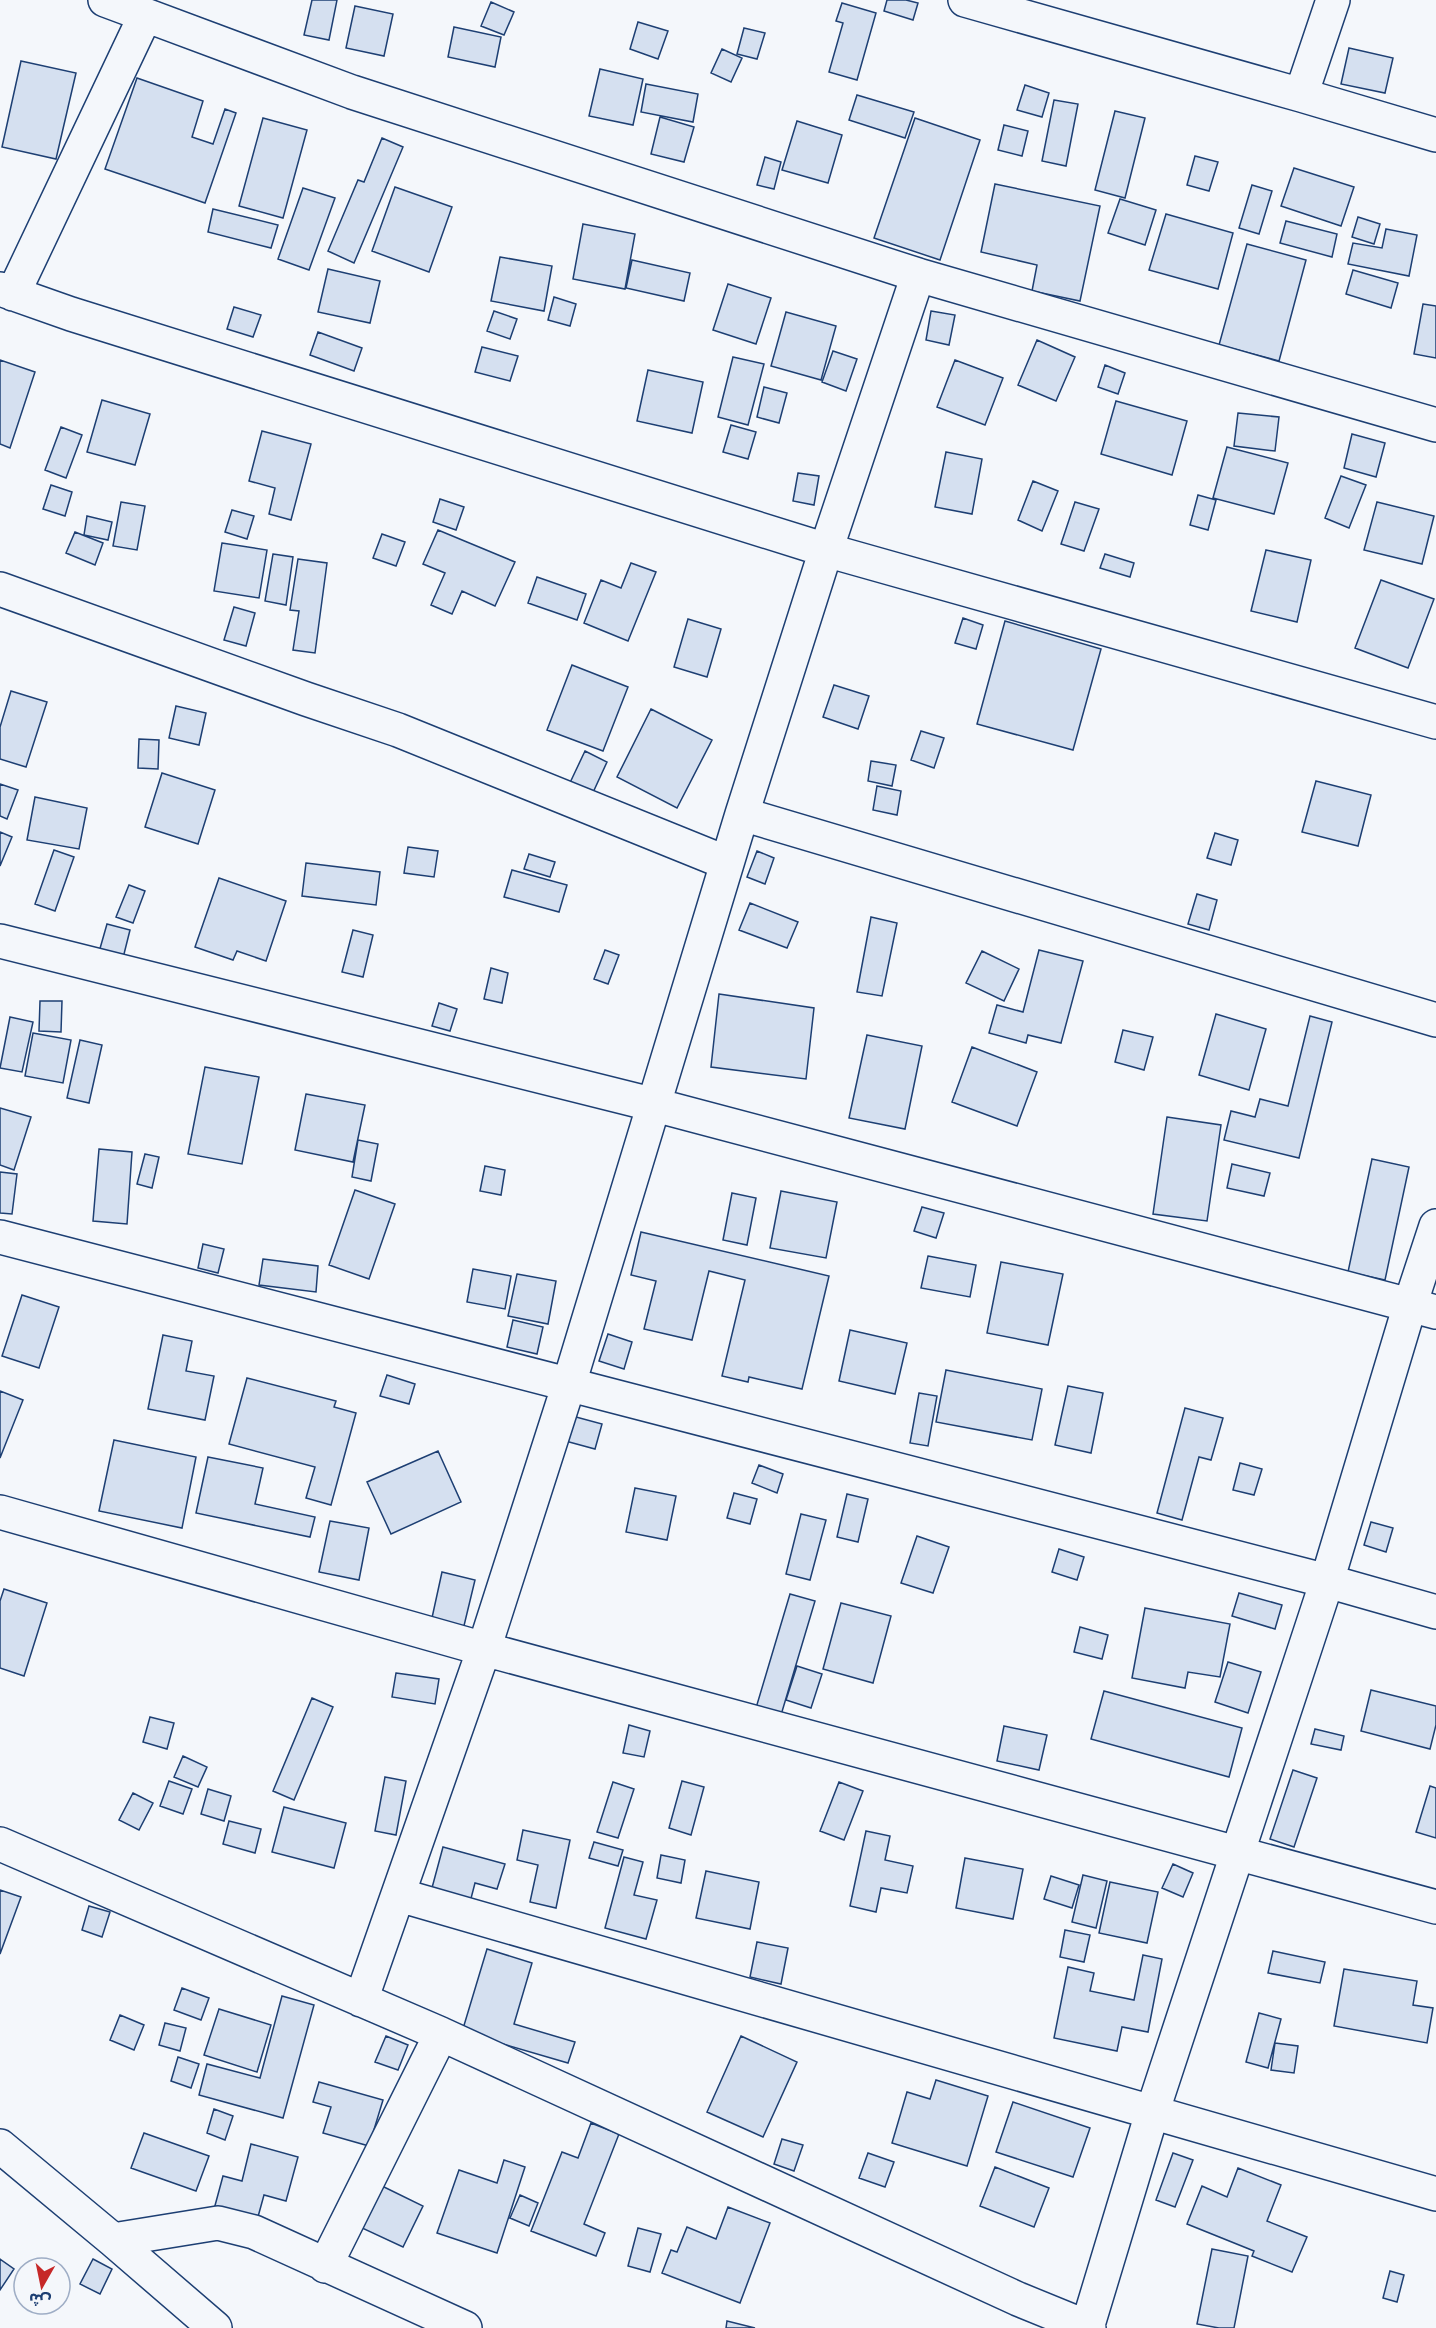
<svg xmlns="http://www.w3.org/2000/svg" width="1436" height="2328" font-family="'Open Sans','Noto Sans Arabic',sans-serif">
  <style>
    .building { fill: #d5e0f0; stroke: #1d3f73; stroke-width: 1.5 }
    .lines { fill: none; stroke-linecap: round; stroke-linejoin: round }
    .minor-casing { stroke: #1d3f73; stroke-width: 36 }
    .minor { stroke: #f4f7fb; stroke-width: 33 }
  </style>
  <rect width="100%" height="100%" fill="#f4f7fb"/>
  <path class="building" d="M312,0H337L329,40L304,35Z
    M887,0H906L918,3L913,20L884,11Z
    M491,2L514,12L504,35L481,26Z
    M842,3L876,13L857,80L829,72L843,23L836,21Z
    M355,6L393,14L384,56L346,48Z
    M638,22L668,31L658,59L630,49Z
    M454,27L501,37L495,67L448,57Z
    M744,28L765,33L757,59L737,54Z
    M1349,48L1393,58L1385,93L1341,84Z
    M722,49L742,58L731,82L711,73Z
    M21,61L76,73L56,159L2,147Z
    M600,69L643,79L633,125L589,116Z
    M137,78L203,101L192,137L213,144L225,109L236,113L205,203L105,169Z
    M646,84L698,94L693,122L641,112Z
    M1025,85L1049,93L1042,117L1017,110Z
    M857,95L914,112L905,138L849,120Z
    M1054,100L1078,104L1066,166L1042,161Z
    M1115,111L1145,118L1125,198L1095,190Z
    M660,117L694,127L684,162L651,154Z
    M263,118L307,130L283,218L239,206Z
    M915,118L980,140L940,260L874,238Z
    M797,121L842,135L828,183L782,170Z
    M1004,125L1028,131L1022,156L998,150Z
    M382,138L403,147L354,263L328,251L358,180L364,182Z
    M1195,156L1218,162L1209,191L1187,185Z
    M765,157L781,162L774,189L757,185Z
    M1294,168L1354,187L1341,226L1281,206Z
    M995,184L1100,206L1080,301L1032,291L1037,265L981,252Z
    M1252,185L1272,191L1259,234L1239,228Z
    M395,187L452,207L429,272L372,251Z
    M303,188L335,198L309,270L278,259Z
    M1120,199L1156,210L1145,245L1108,233Z
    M213,209L278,225L271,248L208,232Z
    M1166,214L1233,233L1218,289L1149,270Z
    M1358,217L1380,224L1374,244L1352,237Z
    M1286,221L1337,234L1332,257L1280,243Z
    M583,224L635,234L625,289L573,279Z
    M1386,229L1417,235L1409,276L1348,264L1353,243L1382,248Z
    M1247,244L1306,260L1279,361L1219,345Z
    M500,257L552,266L544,311L491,301Z
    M632,260L690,273L684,301L626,288Z
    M328,269L380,281L370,323L318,312Z
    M1353,270L1398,283L1391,308L1346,294Z
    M728,284L771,298L756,344L713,330Z
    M554,297L576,304L570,326L548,320Z
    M1423,304L1436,306V358L1414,354Z
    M234,307L261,315L253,337L227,329Z
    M494,311L517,319L510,339L487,331Z
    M931,311L955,315L949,345L926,340Z
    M786,312L836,326L821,380L771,366Z
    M318,332L362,348L354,371L310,355Z
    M1037,340L1075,357L1056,401L1018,385Z
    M482,347L518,356L510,381L475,372Z
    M833,351L857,359L846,391L822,382Z
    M733,357L764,364L748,425L718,417Z
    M0,360L35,372L10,448L0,444Z
    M955,360L1003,378L985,425L937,407Z
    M1105,365L1125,373L1118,394L1098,387Z
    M648,370L703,382L692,433L637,421Z
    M764,387L787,393L779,423L757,417Z
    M102,400L150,414L135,465L87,452Z
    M1116,401L1187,421L1172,475L1101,454Z
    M1238,413L1279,417L1275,451L1234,446Z
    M731,425L756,432L748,459L723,452Z
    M61,427L82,435L66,478L45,470Z
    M262,431L311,444L291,520L269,514L275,488L249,481Z
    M1352,434L1385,443L1376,477L1344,468Z
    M1227,447L1288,463L1274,514L1213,498Z
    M946,452L982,459L972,514L935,507Z
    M798,473L819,476L814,505L793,501Z
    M1341,476L1366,485L1349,528L1325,518Z
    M1033,481L1058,491L1042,531L1018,520Z
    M51,485L72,492L65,516L43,509Z
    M1198,495L1216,500L1208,530L1190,525Z
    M440,499L464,507L456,530L433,522Z
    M121,502L145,506L137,550L113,546Z
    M1075,502L1099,509L1084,551L1061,544Z
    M1377,502L1434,516L1422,564L1364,550Z
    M232,510L254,516L247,539L225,532Z
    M87,516L112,522L108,540L84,535Z
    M438,530L515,562L495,606L462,591L452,614L431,605L445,573L423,564Z
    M75,532L103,543L95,565L66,553Z
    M382,534L405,542L396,566L373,558Z
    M222,543L267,550L259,598L214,591Z
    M1266,550L1311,560L1297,622L1251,611Z
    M273,554L293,557L286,605L265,601Z
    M1105,554L1134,563L1130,577L1100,568Z
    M298,559L327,563L315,653L293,650L299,611L290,610Z
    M631,563L656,572L628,641L584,623L601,580L621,588Z
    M537,577L586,594L577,620L528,603Z
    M1381,580L1434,599L1408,668L1355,648Z
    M234,607L255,613L246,646L224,640Z
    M963,618L983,625L976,649L955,643Z
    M688,619L721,629L707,677L674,667Z
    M1005,621L1101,649L1073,750L977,724Z
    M572,665L628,687L603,751L547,730Z
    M834,685L869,696L858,729L823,717Z
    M11,691L47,702L26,767L0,759V727Z
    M176,706L206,713L199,745L169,738Z
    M651,709L712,740L677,808L617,777Z
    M921,731L944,738L934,768L911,760Z
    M139,739L159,740L158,769L138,768Z
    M585,751L607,762L590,799L567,789Z
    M871,761L896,765L892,786L868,781Z
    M162,773L215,790L198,844L145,827Z
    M1316,781L1371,795L1358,846L1302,832Z
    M0,784L18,790L7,819L0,816Z
    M877,786L901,791L897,815L873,810Z
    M35,797L87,808L79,849L27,840Z
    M0,832L12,837L0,866Z
    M1215,833L1238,840L1231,865L1207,858Z
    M408,847L438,851L434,877L404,873Z
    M54,850L74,857L55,911L35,904Z
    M757,851L774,858L765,884L747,877Z
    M529,854L555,862L550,877L524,869Z
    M306,863L380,872L376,905L302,896Z
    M512,870L567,885L559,912L504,897Z
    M219,878L286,901L266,961L237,951L233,960L195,947Z
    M129,885L145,891L133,923L116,917Z
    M1197,894L1217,900L1209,930L1188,924Z
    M750,903L798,922L787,948L739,930Z
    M871,917L897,923L882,996L857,992Z
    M107,924L130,930L123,958L99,952Z
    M353,930L373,935L363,977L342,972Z
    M605,950L619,955L608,984L594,979Z
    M1039,950L1083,961L1061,1043L1028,1035L1026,1043L989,1033L997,1005L1023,1012Z
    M982,951L1019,969L1004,1001L966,983Z
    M491,968L508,973L502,1003L484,999Z
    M719,994L814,1008L806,1079L711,1067Z
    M40,1001H62L61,1032L39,1031Z
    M439,1003L457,1009L450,1031L432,1026Z
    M1216,1014L1266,1029L1249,1090L1199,1075Z
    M1310,1016L1332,1022L1299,1158L1224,1140L1231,1111L1255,1117L1260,1099L1288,1106Z
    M10,1017L33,1022L22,1072L0,1068Z
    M1123,1030L1153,1037L1144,1070L1115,1062Z
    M33,1033L71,1040L63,1083L25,1076Z
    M867,1035L922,1046L905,1129L849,1118Z
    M80,1040L102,1045L89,1103L67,1098Z
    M972,1047L1037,1072L1017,1126L952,1102Z
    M205,1067L259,1077L242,1164L188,1154Z
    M306,1094L365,1105L353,1162L295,1150Z
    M0,1108L31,1117L14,1170L0,1165Z
    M1167,1117L1221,1125L1207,1221L1153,1214Z
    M358,1140L378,1144L371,1181L352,1177Z
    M99,1149L132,1152L127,1224L93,1221Z
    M145,1154L159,1157L152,1188L137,1184Z
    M1372,1159L1409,1167L1385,1280L1348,1272Z
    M1232,1164L1270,1173L1264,1196L1227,1188Z
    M485,1166L505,1170L501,1195L480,1191Z
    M0,1172L17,1174L12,1214L0,1213Z
    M355,1190L395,1204L369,1279L329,1265Z
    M781,1191L837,1202L826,1258L770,1248Z
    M732,1193L756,1198L747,1245L723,1240Z
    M922,1207L944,1213L936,1238L914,1231Z
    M641,1232L829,1276L802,1389L749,1377L748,1382L722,1376L745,1280L709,1271L692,1340L644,1329L656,1281L631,1275Z
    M203,1244L224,1249L218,1273L198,1268Z
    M928,1256L976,1265L970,1297L921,1288Z
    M263,1259L318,1266L316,1292L259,1285Z
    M1001,1262L1063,1274L1048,1345L987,1333Z
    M473,1269L511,1276L505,1309L467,1302Z
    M517,1274L556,1281L548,1324L508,1316Z
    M22,1295L59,1307L39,1368L2,1356Z
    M513,1320L543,1327L537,1354L507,1347Z
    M850,1330L907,1343L895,1394L839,1381Z
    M608,1334L632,1342L624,1369L599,1361Z
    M163,1335L192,1341L186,1371L214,1376L205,1420L148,1409Z
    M946,1370L1042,1389L1032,1440L936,1422Z
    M387,1375L415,1384L409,1404L380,1396Z
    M247,1378L336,1401L334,1407L356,1413L331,1505L306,1498L315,1467L229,1444Z
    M1068,1386L1103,1393L1091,1453L1055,1445Z
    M0,1391L23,1400L0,1458Z
    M919,1393L937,1396L928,1446L910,1443Z
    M1185,1408L1223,1418L1211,1460L1199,1457L1182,1520L1157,1513Z
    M565,1414L602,1424L595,1449L558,1439Z
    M114,1440L196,1457L182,1528L99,1511Z
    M438,1451L461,1502L391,1534L367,1482Z
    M208,1457L263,1468L255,1504L315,1517L310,1537L196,1513Z
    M1240,1463L1262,1469L1254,1495L1233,1490Z
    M759,1465L783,1474L777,1493L752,1483Z
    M635,1488L676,1496L667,1540L626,1532Z
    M734,1493L757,1499L750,1524L727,1518Z
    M847,1494L868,1499L858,1542L837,1537Z
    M801,1514L826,1520L810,1580L786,1574Z
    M330,1521L369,1528L359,1580L319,1572Z
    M1371,1522L1393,1528L1386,1552L1364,1545Z
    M917,1536L949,1547L933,1593L901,1583Z
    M1059,1549L1084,1557L1077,1580L1052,1572Z
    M442,1572L475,1580L462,1634L430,1627Z
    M4,1589L47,1603L24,1676L0,1668V1601Z
    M1239,1593L1282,1605L1275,1629L1232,1616Z
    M790,1594L815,1601L781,1715L756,1708Z
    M841,1603L891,1616L873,1683L823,1669Z
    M1145,1608L1230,1624L1220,1677L1188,1672L1185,1688L1132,1678Z
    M1080,1627L1108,1635L1102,1659L1074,1652Z
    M1228,1662L1261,1672L1248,1713L1215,1702Z
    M797,1666L822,1674L811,1708L786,1700Z
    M396,1673L439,1679L435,1704L392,1697Z
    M1371,1690L1436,1706V1725L1430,1749L1361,1731Z
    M1104,1691L1242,1728L1229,1777L1091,1739Z
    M312,1698L333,1707L294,1800L273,1791Z
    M150,1717L174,1723L167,1749L143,1742Z
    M629,1725L650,1731L644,1757L623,1753Z
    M1004,1726L1047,1735L1039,1770L997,1761Z
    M1315,1729L1344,1736L1341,1750L1311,1744Z
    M183,1756L207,1767L198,1787L174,1777Z
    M1293,1770L1317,1778L1294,1847L1270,1839Z
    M385,1777L406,1781L396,1835L375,1831Z
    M169,1781L192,1789L183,1814L160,1806Z
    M682,1781L704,1787L691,1835L669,1828Z
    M613,1782L634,1789L618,1838L597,1832Z
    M839,1782L863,1791L844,1840L820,1831Z
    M1430,1786L1436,1788V1838L1416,1832Z
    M208,1789L231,1796L224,1821L201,1814Z
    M133,1793L153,1803L139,1830L119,1820Z
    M284,1807L346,1823L334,1868L272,1852Z
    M229,1821L261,1829L255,1853L223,1844Z
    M523,1830L570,1840L556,1908L530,1902L538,1865L517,1860Z
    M866,1831L890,1836L885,1860L913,1866L907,1893L881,1888L876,1912L850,1906Z
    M594,1842L623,1850L618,1866L589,1858Z
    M443,1847L505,1864L497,1889L475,1883L468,1910L429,1899Z
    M661,1855L685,1860L681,1883L657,1878Z
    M624,1857L643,1862L634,1895L657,1900L646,1939L605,1928Z
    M965,1858L1023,1869L1013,1919L956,1908Z
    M1173,1864L1193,1873L1183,1897L1162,1888Z
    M706,1871L759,1882L750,1929L696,1918Z
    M1083,1875L1107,1881L1096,1928L1072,1922Z
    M1051,1876L1079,1885L1072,1908L1044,1899Z
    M1110,1882L1158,1892L1147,1943L1099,1933Z
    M0,1890L21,1897L0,1954Z
    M89,1906L110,1912L102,1937L82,1930Z
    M1065,1930L1090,1935L1084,1962L1060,1957Z
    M757,1942L788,1948L781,1984L750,1977Z
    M487,1949L532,1963L514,2024L575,2042L568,2063L462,2032Z
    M1273,1951L1325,1962L1320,1983L1268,1973Z
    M1143,1955L1162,1959L1148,2032L1122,2027L1117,2051L1054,2038L1068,1967L1094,1973L1090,1991L1134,2000Z
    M1344,1969L1417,1981L1413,2005L1433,2008L1427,2043L1334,2026Z
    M182,1988L209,1998L201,2020L174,2010Z
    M282,1996L314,2005L283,2118L199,2095L207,2064L260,2078Z
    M219,2009L271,2025L257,2072L204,2055Z
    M1259,2013L1281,2019L1268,2068L1246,2062Z
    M120,2015L144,2025L134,2050L110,2040Z
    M165,2023L186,2028L180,2051L159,2045Z
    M386,2036L408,2045L398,2070L375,2062Z
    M741,2036L797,2062L763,2137L707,2112Z
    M1275,2043L1298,2046L1294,2073L1271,2070Z
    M178,2057L199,2064L191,2088L171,2081Z
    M936,2080L988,2096L967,2166L892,2143L907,2092L930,2099Z
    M319,2082L383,2100L369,2146L323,2133L331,2107L313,2102Z
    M1013,2102L1090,2128L1073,2177L996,2152Z
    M214,2109L233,2116L225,2140L207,2133Z
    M591,2123L619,2134L584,2224L605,2233L596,2256L531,2231L562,2152L578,2158Z
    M144,2133L209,2156L196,2191L131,2168Z
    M782,2139L803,2145L794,2171L774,2164Z
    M251,2144L298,2157L286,2201L264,2195L256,2224L213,2213L223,2176L242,2181Z
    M868,2153L894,2162L885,2187L859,2178Z
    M1173,2153L1193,2160L1175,2207L1156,2200Z
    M504,2160L525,2167L497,2253L437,2233L459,2170L497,2183Z
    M995,2167L1049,2188L1034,2227L980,2206Z
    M1238,2168L1281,2185L1267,2221L1307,2237L1292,2272L1252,2256L1254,2251L1187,2224L1202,2186L1227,2197Z
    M382,2186L423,2206L403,2247L362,2228Z
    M520,2195L538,2203L529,2226L510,2218Z
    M728,2207L770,2223L740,2303L662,2273L671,2250L677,2252L687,2227L716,2239Z
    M638,2228L661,2234L650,2272L628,2266Z
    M1212,2249L1248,2256L1234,2328H1219L1197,2324Z
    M0,2259L14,2269L0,2290Z
    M93,2259L112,2269L100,2294L80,2284Z
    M1390,2271L1404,2275L1397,2302L1383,2298Z
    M727,2321L755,2328H726Z"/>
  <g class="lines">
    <defs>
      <path id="minor" d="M105,0L352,92L918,275L1436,425
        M965,0L1301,95L1436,135
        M1301,95L1333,0
        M0,289L71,314L826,550L1436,722
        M13,294L145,16
        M0,589L306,699L398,730L727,863
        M742,814L1436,1020
        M0,941L655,1105L1436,1312
        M0,1237L1327,1581L1436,1612
        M0,1512L484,1649L1436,1907
        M0,1844L441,2034L1018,2299L1089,2328
        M399,1895L1436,2194
        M361,2000L484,1649L569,1384L742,814L826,550L918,275
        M0,2146L113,2240L215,2328
        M113,2240L218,2223L254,2232L465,2328
        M325,2266L441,2034
        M1087,2328L1152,2113L1327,1581L1410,1305L1436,1226"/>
    </defs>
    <use href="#minor" class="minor-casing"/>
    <use href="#minor" class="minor"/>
  </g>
  <g transform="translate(42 2286) rotate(189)"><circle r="28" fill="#f4f7fb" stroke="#9eadc5" stroke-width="1.5"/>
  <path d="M0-4.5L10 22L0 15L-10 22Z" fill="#c62828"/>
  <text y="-9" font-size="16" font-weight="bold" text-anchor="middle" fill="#1d3f73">ش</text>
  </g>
</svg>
